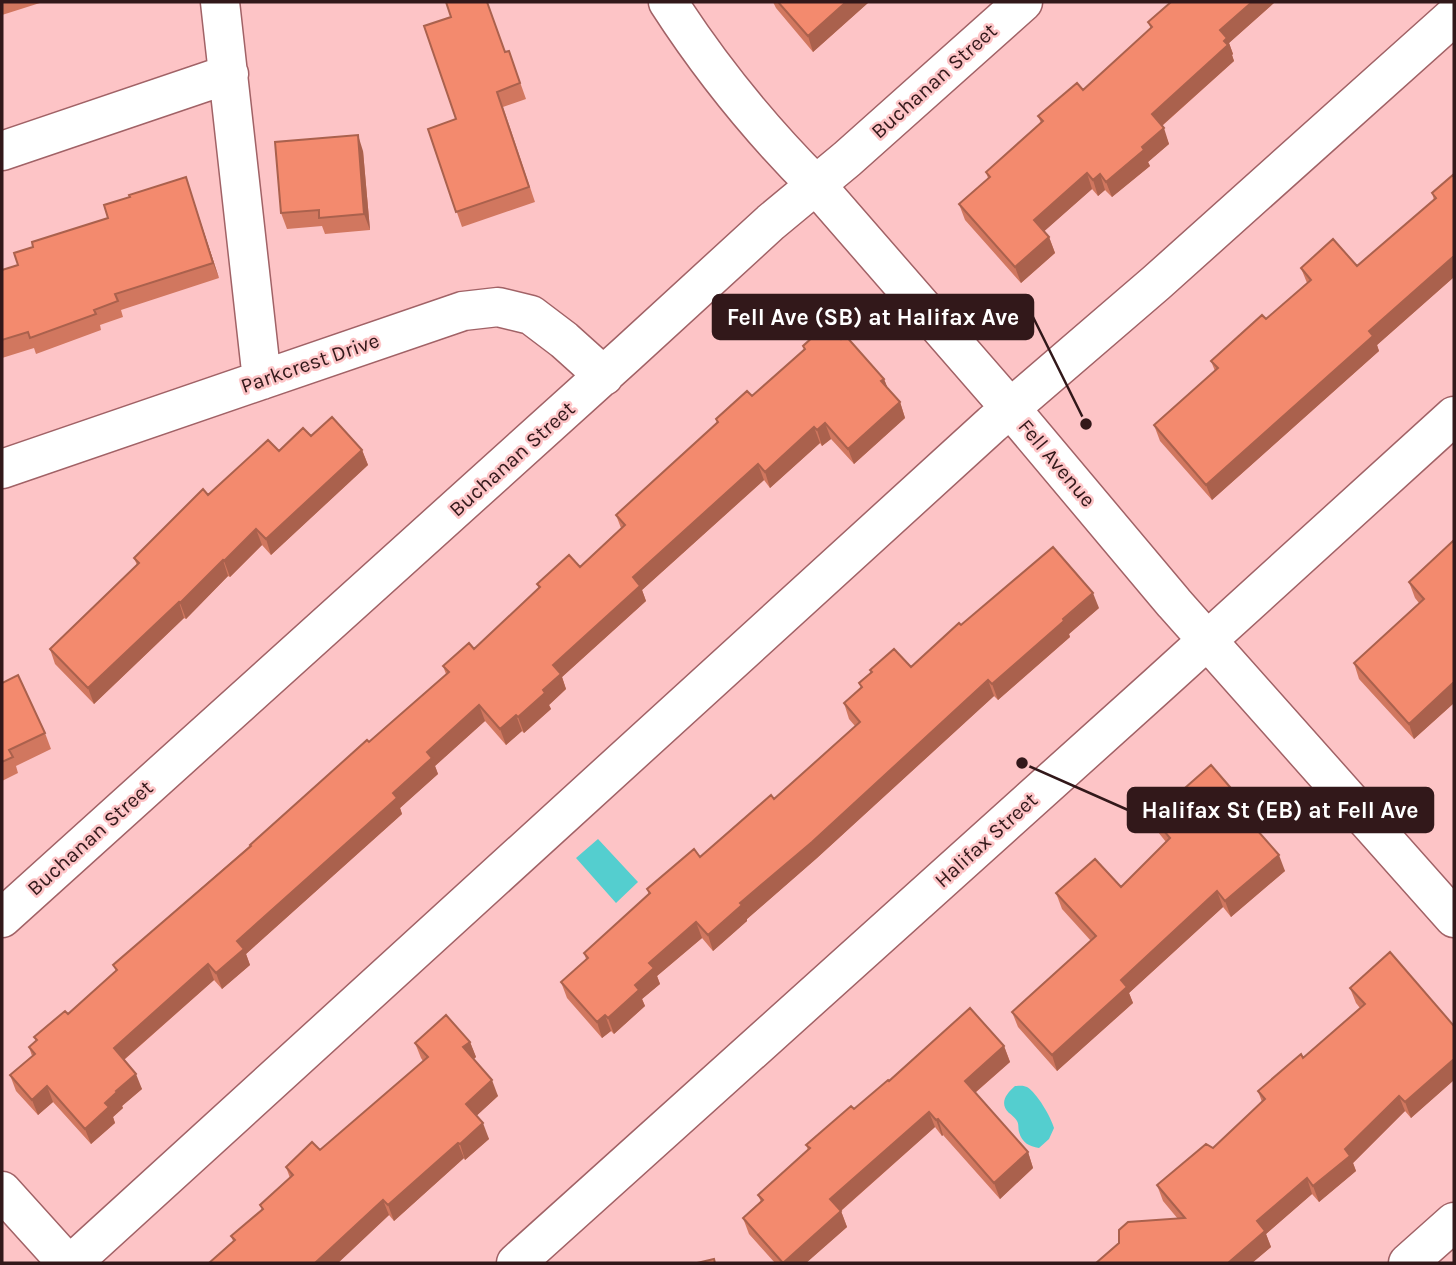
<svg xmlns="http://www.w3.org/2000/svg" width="1456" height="1265" font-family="Karla,sans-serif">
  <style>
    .water { fill: #54cecf }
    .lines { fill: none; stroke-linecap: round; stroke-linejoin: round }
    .minor-casing { stroke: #a16266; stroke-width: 41 }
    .minor { stroke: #fff; stroke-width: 38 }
    .wall { fill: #d1775f }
    .shaded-wall { fill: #aa614d }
    .building { fill: #f38a6e; stroke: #aa614d; stroke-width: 2 }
    .labels { text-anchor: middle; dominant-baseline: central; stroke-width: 5; stroke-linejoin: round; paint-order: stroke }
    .street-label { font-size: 21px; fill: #32181a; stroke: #fdc4c6 }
    .leader { fill: none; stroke: #32181a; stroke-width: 2.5 }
    .callout-dot { fill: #32181a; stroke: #fdc4c6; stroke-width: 2.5 }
    .callout { fill: #32181a; stroke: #32181a; stroke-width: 2.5 }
    .callout-label { font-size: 23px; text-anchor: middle; font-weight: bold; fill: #fff }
  </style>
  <rect width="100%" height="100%" fill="#fdc4c6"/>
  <path class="water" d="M598,839L638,882L616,903L576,858Z
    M1015,1086C1020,1086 1022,1085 1027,1087C1037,1093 1051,1117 1054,1128L1049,1139L1039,1148C1029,1146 1022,1143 1019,1132C1018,1128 1019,1124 1017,1121C1017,1120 1011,1114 1009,1113C999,1103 1006,1094 1015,1086Z"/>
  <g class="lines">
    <defs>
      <path id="minor" d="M220,2L262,380
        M668,2C710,67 761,130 816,185L1011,409L1174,603L1454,918
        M2,151L229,74
        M2,469L463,311L498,307L531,315L564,340L604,376
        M2,918L627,354L771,222L847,159L1023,2
        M2,1191L67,1263
        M72,1263L992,424L1156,283L1454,16
        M516,1263L1157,686L1454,416
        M1408,1263L1454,1222"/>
    </defs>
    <use href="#minor" class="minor-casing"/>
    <use href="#minor" class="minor"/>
  </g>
  <path class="wall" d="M2,2H43L2,15Z
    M773,2H869L813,52L776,8Z
    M1171,2H1275L1229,43L1233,54L1232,55L1234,61L1162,126L1169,144L1148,162L1150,166L1112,197L1105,190L1098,196L1092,189L1044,231L1049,237L1055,253L1021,283L965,220L959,204L988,178L986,172L1041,123L1038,116L1083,90L1151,29L1148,22Z
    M509,51L526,99L503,107L535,202L462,227L428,129L456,119L505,52Z
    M363,151L370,230L325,234L322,226L287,229L281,213Z
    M1454,174V277L1377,345L1379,351L1212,500L1160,441L1154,425L1215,371L1211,361L1266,319L1307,283L1301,268L1357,266L1434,200L1432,193Z
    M191,193L219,278L121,310L123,317L100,325L101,330L36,354L34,348L2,358V270L18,265Z
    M841,339L884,379L888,389L900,402L905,418L854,464L831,439L822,446L820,443L770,488L764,480L642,590L646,601L562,677L566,689L549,705L551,709L524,733L522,731L506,745L485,721L435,766L438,774L400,808L402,814L246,954L250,965L222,989L214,980L124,1060L142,1089L122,1106L123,1108L113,1117L115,1123L91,1144L53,1102L38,1115L16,1091L10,1075L32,1056L29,1047L36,1041L34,1037L68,1014L116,971L113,965L446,674L443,666L474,649L539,589L537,584L580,567L621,528L616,515L717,424L716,419L752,396L804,350L803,346Z
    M311,436L362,450L368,465L271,555L262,545L230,577L228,576L186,619L184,618L94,704L55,664L50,649L137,565L134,558L208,495L279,451Z
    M1454,540V703L1414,739L1359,679L1354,663L1419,603L1415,598L1409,582Z
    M1099,608L1069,634L1070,637L998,700L994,696L817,858L747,919V921L713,951L702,938L657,976L660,984L642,999L645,1006L614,1034L611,1031L602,1038L567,998L561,982L586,959L584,953L649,895L647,889L700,857L774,799L855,726L849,719L844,703L861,688L859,683L871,672L870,670L911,667L961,625Z
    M2,683L45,733L51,749L16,766L18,773L2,781Z
    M1152,817L1254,824L1253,825L1285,871L1231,917L1223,907L1129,993L1133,1003L1057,1071L1018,1027L1012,1012L1091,941L1062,909L1056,893L1121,887L1166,842L1158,832Z
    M1350,988L1454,1026V1080L1411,1118L1405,1111L1353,1163L1356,1171L1319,1202L1312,1194L1266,1234L1271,1247L1252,1263H1096L1178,1219L1163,1201L1157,1185L1213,1148L1262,1102L1258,1091L1303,1058L1360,1008L1356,1003Z
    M470,1042L476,1057L474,1059L498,1096L476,1116L489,1139L465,1160L464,1158L394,1221L389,1215L338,1263H209L233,1241L231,1236L262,1210L260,1205L290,1178L286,1167L320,1150L423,1061L421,1058L415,1043Z
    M1004,1046L1010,1062L975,1093L1028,1152L1033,1168L1000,1199L943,1135L942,1136L935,1127L841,1211L847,1227L806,1263H775L749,1234L743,1218L761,1202L758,1195L808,1150L806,1145L854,1109L889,1081Z"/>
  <path class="shaded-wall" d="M846,2H869L813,52L808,36Z
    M1252,2H1275L1229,43L1233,54L1232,55L1234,61L1157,130L1152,114L1220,30Z
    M1164,128L1169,144L1148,162L1150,166L1112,197L1106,182L1142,147Z
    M358,135L363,151L370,230L364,214Z
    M1087,173L1092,189L1040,235L1034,220Z
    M1100,174L1105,190L1098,196L1093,180Z
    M186,177L191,193L219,278L213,263Z
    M1049,237L1055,253L1021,283L1015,267Z
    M1454,256V277L1377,345L1379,351L1212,500L1206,485L1369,331Z
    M884,379L890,394L881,381Z
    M900,402L905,418L854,464L848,449Z
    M825,423L831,439L822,446L817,430Z
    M814,427L820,443L770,488L765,472Z
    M362,450L368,465L271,555L266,539Z
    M758,464L764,480L642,590L646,601L562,677L566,689L549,705L551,709L524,733L518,717L543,690L553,665L633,577Z
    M256,529L262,545L230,577L224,561Z
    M223,560L228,576L186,619L180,603Z
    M1093,593L1099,608L1069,634L1070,637L998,700L992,684Z
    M179,602L184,618L94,704L88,688Z
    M988,680L994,696L817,858L747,919V921L713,951L708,935L740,903Z
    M1454,682V703L1414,739L1409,724Z
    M479,705L485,721L435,766L438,774L400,808L402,814L246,954L250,965L222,989L216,973L237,941L393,793L427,752Z
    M516,715L522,731L506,745L500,729Z
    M1248,808L1254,824L1248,828L1242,813Z
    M1279,855L1285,871L1231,917L1225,901Z
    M1217,891L1223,907L1129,993L1133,1003L1057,1071L1052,1055L1121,980Z
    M696,922L702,938L657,976L660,984L642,999L645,1006L614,1034L608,1018L635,985L649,963Z
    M208,964L214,980L119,1064L114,1048Z
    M605,1015L611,1031L602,1038L597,1022Z
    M470,1042L476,1057L469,1063L463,1047Z
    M1004,1046L1010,1062L970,1097L965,1081Z
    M1454,1059V1080L1411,1118L1405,1102Z
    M136,1074L142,1089L122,1106L123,1108L113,1117L115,1123L91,1144L85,1129L116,1091Z
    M492,1080L498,1096L472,1120L466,1104Z
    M47,1086L53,1102L38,1115L32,1100Z
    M1399,1096L1405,1111L1353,1163L1356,1171L1319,1202L1313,1186L1345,1149Z
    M929,1112L935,1127L836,1215L830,1199Z
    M938,1119L943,1135L942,1136L936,1120Z
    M483,1123L489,1139L465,1160L460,1144Z
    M458,1143L464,1158L394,1221L388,1205Z
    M1028,1152L1033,1168L1000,1199L994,1183Z
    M1307,1178L1312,1194L1266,1234L1271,1247L1252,1263H1228L1257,1221Z
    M383,1200L389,1215L338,1263H315Z
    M841,1211L847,1227L806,1263H783Z"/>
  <path class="building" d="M446,2H487L505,52L509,51L520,83L497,92L529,187L456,212L428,129L456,119L424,26L451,17Z
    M778,2H846L808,36Z
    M1171,2H1252L1220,30L1227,38L1224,41L1228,45L1152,114L1164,128L1142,147L1144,150L1106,182L1100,174L1093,180L1087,173L1034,220L1049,237L1015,267L959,204L990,177L986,172L1043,121L1038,116L1077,83L1083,90L1152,27L1148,22Z
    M358,135L364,214L319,218V210L281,213L275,142Z
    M1454,174V256L1369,331L1373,336L1206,485L1154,425L1218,368L1211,361L1262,315L1266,319L1311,280L1301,268L1333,239L1357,266L1436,198L1432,193Z
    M186,177L213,263L115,294L118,301L94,310L96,314L30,338L28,332L2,340V270L18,265L14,253L33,247L32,242L108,218L104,205L130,197L129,195Z
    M827,324L841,339L845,335L884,379L881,381L900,402L848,449L825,423L817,430L814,427L765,472L758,464L633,577L640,586L553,665L561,674L543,690L545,693L518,717L516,715L500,729L479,705L427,752L432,758L393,793L397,798L237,941L244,949L216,973L208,964L114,1048L136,1074L116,1091L117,1092L105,1103L109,1107L85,1129L47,1086L32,1100L10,1075L35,1054L29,1047L37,1040L34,1037L65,1011L68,1014L117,970L113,965L251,846L250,845L367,740L369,742L449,672L443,666L469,643L474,649L540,587L537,584L569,555L580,567L625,525L616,515L718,422L716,419L747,391L752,396L805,349L803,346Z
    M332,417L362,450L266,539L256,529L224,561L223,560L180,603L179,602L88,688L50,649L139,563L134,558L203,489L208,495L268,440L279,451L303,428L311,436Z
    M1454,540V682L1409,724L1354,663L1424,599L1409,582Z
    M1053,547L1093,593L1063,619L1064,621L992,684L988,680L812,842L740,903L742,905L708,935L696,922L649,963L654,968L635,985L639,990L608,1018L605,1015L597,1022L561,982L588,958L584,953L650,893L647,889L694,849L700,857L771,795L774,799L860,722L844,703L862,687L859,683L872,672L870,670L894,649L911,667L959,623L961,625Z
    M18,675L45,733L9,750L13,757L2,762V683Z
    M1211,765L1248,808L1242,813L1279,855L1225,901L1217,891L1121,980L1127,987L1052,1055L1012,1012L1096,936L1056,893L1095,859L1121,887L1170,838L1152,817Z
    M1390,952L1454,1026V1059L1405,1102L1399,1096L1345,1149L1350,1156L1313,1186L1307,1178L1257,1221L1265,1231L1228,1263H1096L1119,1243V1230L1128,1222L1185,1218L1157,1185L1206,1144L1213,1148L1265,1099L1258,1091L1301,1054L1303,1058L1365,1004L1350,988Z
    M970,1008L1004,1046L965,1081L1028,1152L994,1183L938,1119L936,1120L929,1112L830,1199L841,1211L783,1263L743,1218L763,1200L758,1195L810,1148L806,1145L851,1106L854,1109L888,1080L889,1081Z
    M446,1015L470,1042L463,1047L492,1080L466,1104L483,1123L460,1144L458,1143L388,1205L383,1200L315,1263H209L235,1240L231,1236L263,1209L260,1205L293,1175L286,1167L312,1142L320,1150L428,1057L415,1043Z
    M714,1259L715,1263H697Z"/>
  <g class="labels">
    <g class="street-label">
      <text transform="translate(934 81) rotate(-42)">Buchanan Street</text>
      <text transform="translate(310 363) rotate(-19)">Parkcrest Drive</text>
      <text transform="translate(512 459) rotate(-42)">Buchanan Street</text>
      <text transform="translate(1057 463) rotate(50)">Fell Avenue</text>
      <text transform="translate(90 838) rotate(-42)">Buchanan Street</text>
      <text transform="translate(986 840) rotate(-42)">Halifax Street</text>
    </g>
  </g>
  <path class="leader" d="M1086 424L1033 317M1022 763L1128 810"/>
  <g class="callout-dot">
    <circle cx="1086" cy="424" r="7"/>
    <circle cx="1022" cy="763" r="7"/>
  </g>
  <g class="callout">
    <rect x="713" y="295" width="320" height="44" rx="7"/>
    <rect x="1128" y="788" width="305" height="44" rx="7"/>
  </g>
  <g class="callout-label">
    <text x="873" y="325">Fell Ave (SB) at Halifax Ave</text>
    <text x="1280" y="818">Halifax St (EB) at Fell Ave</text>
  </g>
  <rect width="1456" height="1265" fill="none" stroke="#32181a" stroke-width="7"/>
</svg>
